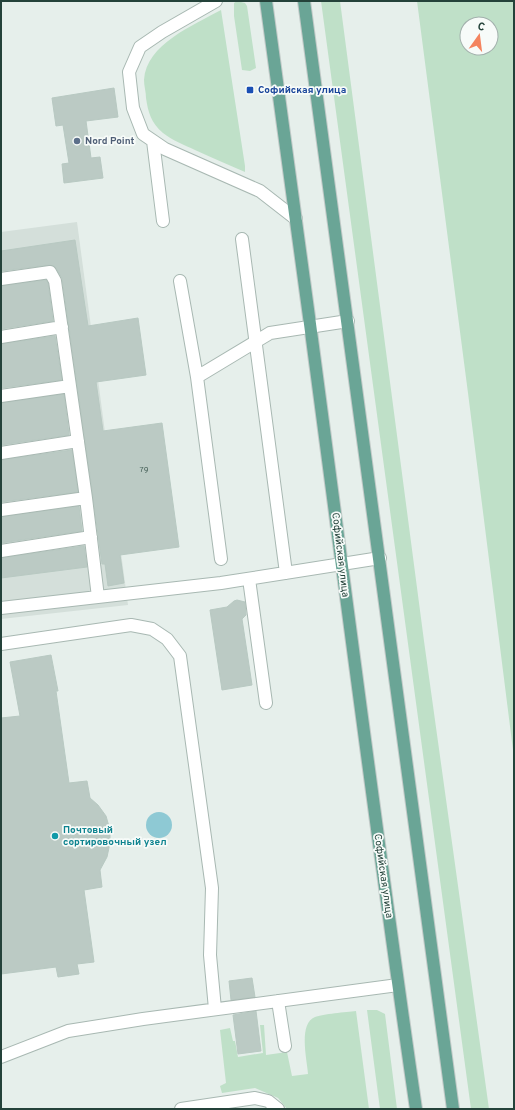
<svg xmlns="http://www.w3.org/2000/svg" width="515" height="1110" font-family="Overpass,sans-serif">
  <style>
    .built { fill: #d4dfda }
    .green { fill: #bfe0c8; fill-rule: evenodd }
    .water { fill: #8ec9d4 }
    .building { fill: #bbcac4; stroke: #b8c9c2 }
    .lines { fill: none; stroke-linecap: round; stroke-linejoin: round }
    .minor-casing { stroke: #a8b8b2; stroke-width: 14 }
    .major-casing { stroke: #c2cac8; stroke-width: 14 }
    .minor { stroke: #fff; stroke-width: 12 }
    .major { stroke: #6aa596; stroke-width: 12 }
    .transit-dot { fill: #1a4fb4; stroke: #f7fbf9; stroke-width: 1.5 }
    .service-dot { fill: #5c6f8a; stroke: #f7fbf9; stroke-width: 1.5 }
    .culture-dot { fill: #0f9aa8; stroke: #f7fbf9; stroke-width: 1.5 }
    .labels { text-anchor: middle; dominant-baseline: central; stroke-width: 3.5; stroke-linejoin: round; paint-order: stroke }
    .number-label { font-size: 8px; fill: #4a645c }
    .transit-label { font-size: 10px; font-weight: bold; fill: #164399; stroke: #f7fbf9; text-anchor: start }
    .service-label { font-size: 10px; font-weight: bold; fill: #4e5e75; stroke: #f7fbf9; text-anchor: start }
    .street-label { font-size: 10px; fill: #24423a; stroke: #f7fbf9 }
    .culture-label { font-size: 10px; font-weight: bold; fill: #0d838f; stroke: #f7fbf9; text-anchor: start }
  </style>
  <rect width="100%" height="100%" fill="#e6efeb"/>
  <path class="built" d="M77,222L128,605L1,619V232Z"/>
  <path class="green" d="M237,1L245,3L247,6L256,68L250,71L242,70L234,16V3Z
    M321,1H340L424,641L489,1109H471Z
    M417,1H514V758L468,393ZM467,24H491V48H467Z
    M221,10L245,166V172C228,165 211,157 195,150C184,145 172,140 163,133C151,123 148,112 146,98C146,92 144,86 144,80C146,44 194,25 221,10Z
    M367,1010H377L385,1014L397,1109H380Z
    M356,1011L369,1109H287L278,1098L255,1088L222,1093L220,1086L226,1083L220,1030L230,1028L233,1041H235L238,1057L263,1053L260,1025H264L266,1055L287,1052L292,1076L308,1074C307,1059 298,1024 315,1017C323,1014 346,1012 356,1011Z"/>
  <path class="water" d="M146 825a13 13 0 1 1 26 0a13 13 0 1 1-26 0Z"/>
  <path class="building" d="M114,88L118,117L86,121L91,158L100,157L103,178L64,183L62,164L69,163L63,125L56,126L52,98Z
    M75,240L88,326L138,318L146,375L96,382L103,431L162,423L179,547L120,555L124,583L108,586L105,564H102L93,497L62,278L56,268L54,266L49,265L1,271V251Z
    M46,280L48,283L53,321L1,329V286Z
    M55,336L62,380L1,388V344Z
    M64,394L69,435L1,445V403Z
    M72,450L78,492L1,502V460Z
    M79,506L82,531L1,543V517Z
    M84,546L87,567L1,578V558Z
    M237,600L245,602L246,615L242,619L252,685L222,690L210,610L227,607L234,601Z
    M51,655L58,691H56L69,783L87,781L90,798L98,805L106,816L110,830V843L107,857L100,870L102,887L84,890L94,962L77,964L79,974L58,977L56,967L1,974V718L20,716L10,662Z
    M252,978L255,997L231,1000L229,981Z
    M256,1011L261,1051L238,1054L233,1015Z"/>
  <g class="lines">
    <defs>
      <path id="minor" d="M216,1L162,32L140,47L129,72L133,108L143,134L165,149L260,191L296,219
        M153,141L163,221
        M242,239L286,573
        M1,279L50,272L55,281L86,498L98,597
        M180,281L197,377L221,559
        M1,337L62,327
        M197,377L270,333L348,321
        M1,396L70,386
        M1,453L78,441
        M1,510L86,498
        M1,551L91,537
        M249,579L266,703
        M1,608L221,583L380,558
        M1,644L131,625L152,629L167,639L180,656L212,888L210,955L215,1009
        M278,1001L285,1046
        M1,1057L68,1031L143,1019L398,985
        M181,1109L255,1098L268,1101L278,1109"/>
      <path id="major" d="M266,1C280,109 296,216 310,324C345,586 378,848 416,1109
        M304,1L453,1109"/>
    </defs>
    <use href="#minor" class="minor-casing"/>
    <use href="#major" class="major-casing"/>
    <use href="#minor" class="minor"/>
    <use href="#major" class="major"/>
  </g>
  <rect class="transit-dot" x="246" y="86" width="8" height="8" rx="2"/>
  <circle class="service-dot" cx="77" cy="141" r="4"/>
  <circle class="culture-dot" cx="55" cy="836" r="4"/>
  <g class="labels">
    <g class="number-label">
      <text x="144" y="470">79</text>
    </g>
    <g class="transit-label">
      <text x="258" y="90">Софийская улица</text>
    </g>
    <g class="service-label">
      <text x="85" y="141">Nord Point</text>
    </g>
    <g class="street-label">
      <text transform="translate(340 555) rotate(83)">Софийская улица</text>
      <text transform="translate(383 876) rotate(82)">Софийская улица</text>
    </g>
    <g class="culture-label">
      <text x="63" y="830">Почтовый<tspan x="63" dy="12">сортировочный узел</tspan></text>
    </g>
  </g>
  <rect width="515" height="1110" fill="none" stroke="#24423a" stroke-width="4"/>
  <g transform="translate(479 36) rotate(14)"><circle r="19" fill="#f7fbf9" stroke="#a3b1ad"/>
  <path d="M0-3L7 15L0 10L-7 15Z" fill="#f4845f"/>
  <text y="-6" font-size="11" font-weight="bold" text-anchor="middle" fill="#24423a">С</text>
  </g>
</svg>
